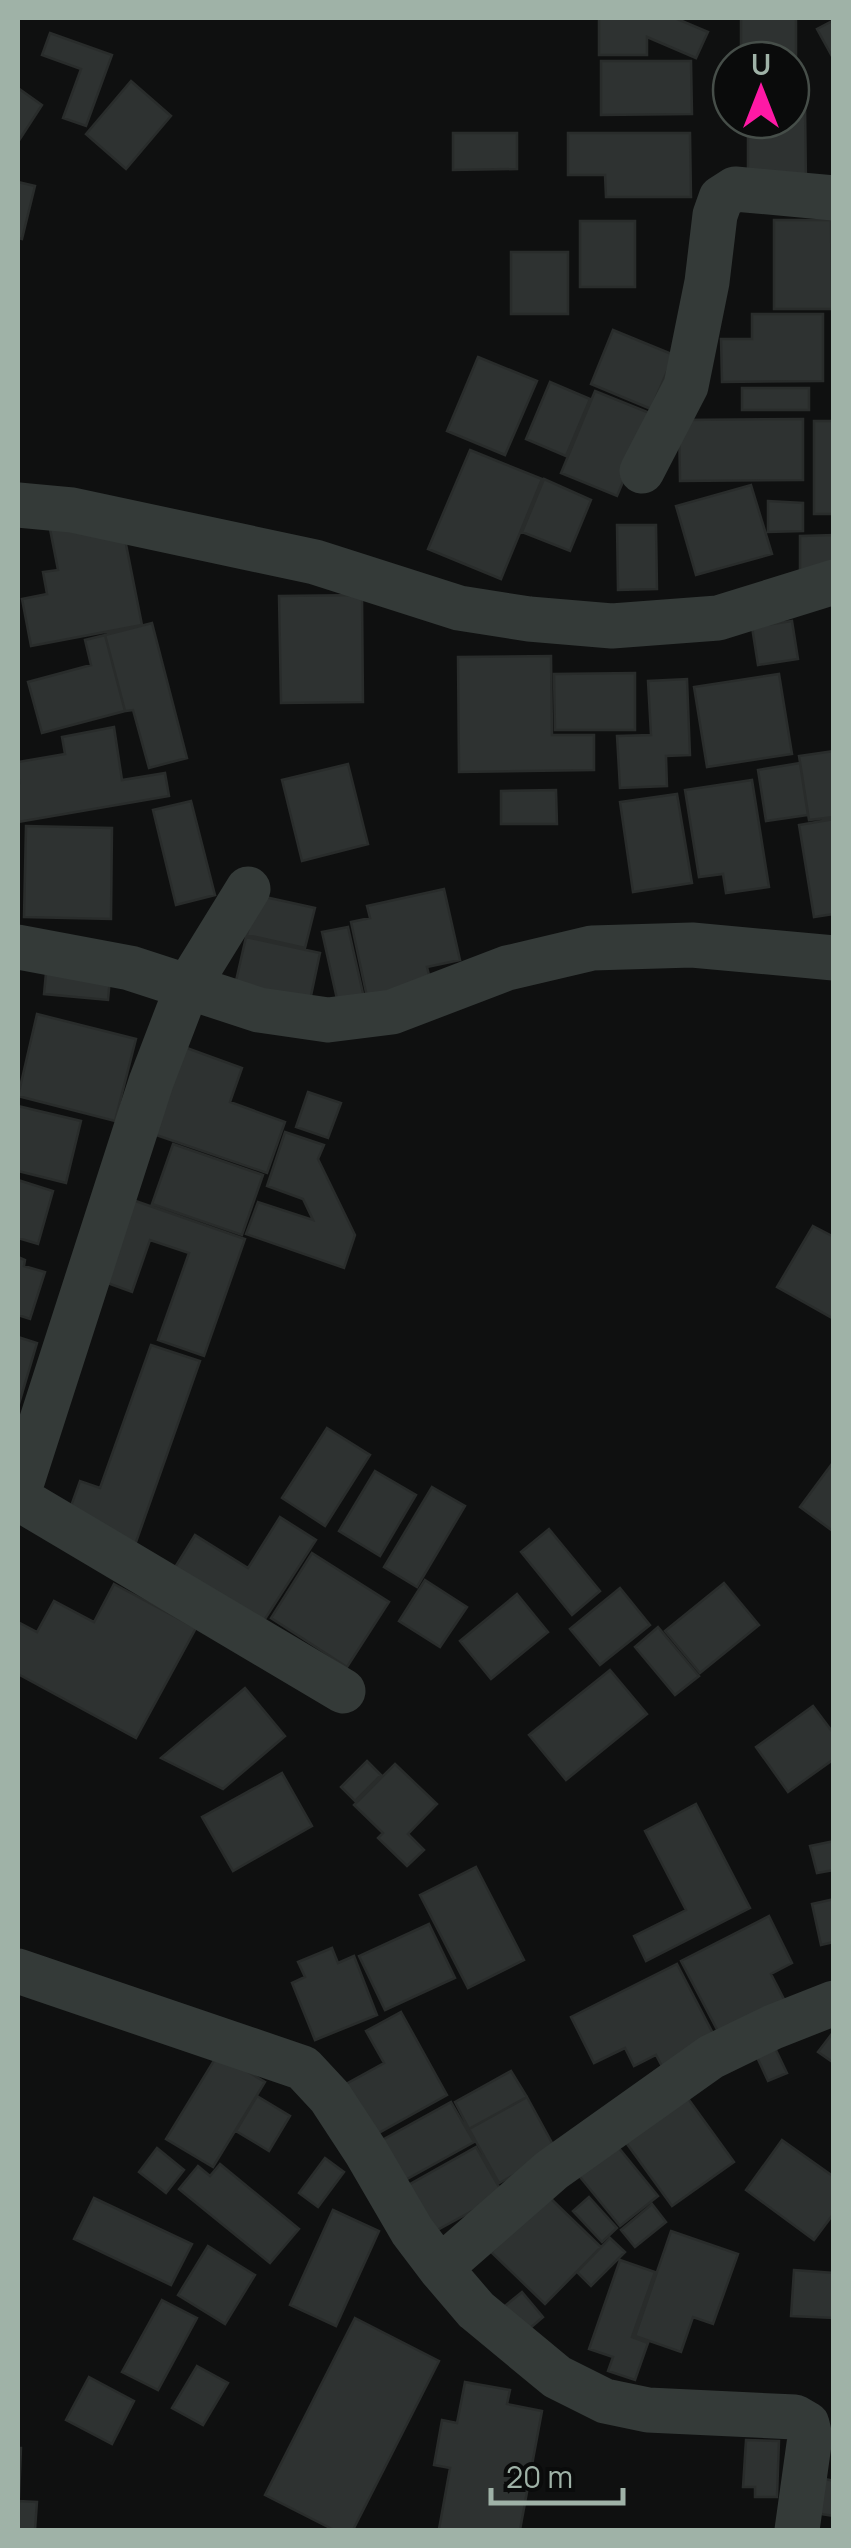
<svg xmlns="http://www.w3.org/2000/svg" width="851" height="2548" font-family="Manrope,sans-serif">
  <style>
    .building { fill: #2e3231; stroke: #292c2b; stroke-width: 2.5 }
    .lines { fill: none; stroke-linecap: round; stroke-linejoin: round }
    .minor { stroke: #343a38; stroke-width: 45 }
  </style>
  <rect width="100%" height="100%" fill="#0f1010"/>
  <path class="building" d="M599,18H675L708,32L696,58L647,37V55H599Z
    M741,18H796V85H791V60H741Z
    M834,20V60L817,29Z
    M50,33L112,55L86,126L63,118L81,69L42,55Z
    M601,61H691L692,114L601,115Z
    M131,81L171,116L126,169L86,134Z
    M18,88L42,105L18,142Z
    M791,104H805L806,184L748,185V120H791Z
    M453,133H517V169L453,170Z
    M568,133H690L691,197H606L605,175H568Z
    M18,182L35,186L22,239L18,238Z
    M774,220H831L832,309H774Z
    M580,221H635V287H580Z
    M511,252H568V314H511Z
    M752,314H823V381L722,382L721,339H752Z
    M613,330L674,355L651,409L591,384Z
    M478,357L537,381L505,455L447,431Z
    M550,382L590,399L566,456L526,439Z
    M742,388H809V410H742Z
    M595,391L652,414L617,496L561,473Z
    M803,419V480L680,481L679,420Z
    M814,421H834V514H814Z
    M470,450L542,479L501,579L428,549Z
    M544,479L591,500L570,551L522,532Z
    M751,485L772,554L696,575L676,506Z
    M768,501L803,503V531L768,532Z
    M49,524H122L142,625L31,646L22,599L47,594L43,572L58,570Z
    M617,525H656L657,589L618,590Z
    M834,535V573H800V536Z
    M362,595L363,702L281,703L279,596Z
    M792,621L798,659L758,665L752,627Z
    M152,623L187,758L149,768L133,710L125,711L105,635Z
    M105,635L125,711L42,733L28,682L91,665L85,640Z
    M551,656L552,735H594V770L459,772L458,657Z
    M635,673V730H555L554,674Z
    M779,674L792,754L707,767L694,687Z
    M687,679L690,755L666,756L667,786L620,788L617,736L651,735L648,681Z
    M114,727L122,780L165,773L169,796L18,822V783H19L18,762L65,754L62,737Z
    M834,751V817L809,820L799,756Z
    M800,763L808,815L766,821L758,770Z
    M348,764L368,844L302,861L282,780Z
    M752,780L769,887L726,893L723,874L699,877L685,790Z
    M556,790L557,824H501V791Z
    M677,794L692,883L633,892L620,802Z
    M191,801L215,895L176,905L153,810Z
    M834,819V914L814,917L799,825Z
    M26,826L112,828L111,919L24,917Z
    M444,889L460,960L427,967L431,983L367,997L351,922L370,918L367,906Z
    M256,895L315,908L305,948L247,935Z
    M348,927L367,1011L341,1017L322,932Z
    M246,937L320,953L308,1010L233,994Z
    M47,962L111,968L108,1000L44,994Z
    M37,1014L136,1039L115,1121L18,1096Z
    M184,1047L242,1068L230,1102L285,1122L267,1173L153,1134Z
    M308,1092L341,1103L328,1138L296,1127Z
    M18,1106L81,1121L66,1183L18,1171Z
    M285,1132L324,1145L318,1159L355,1235L344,1268L246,1234L258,1202L313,1220L303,1199L267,1186Z
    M173,1144L263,1175L242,1235L152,1204Z
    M18,1180L53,1191L38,1244L18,1238Z
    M127,1198L245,1239L204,1356L158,1340L189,1253L150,1240L132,1292L99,1280Z
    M813,1226L834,1237V1319L777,1287Z
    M18,1257L25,1260L24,1266L45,1272L30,1319L18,1315Z
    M18,1337L37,1343L19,1404L18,1403Z
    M151,1345L200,1361L135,1545L66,1520L80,1481L100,1488Z
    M327,1428L370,1455L325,1526L282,1498Z
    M834,1461V1532L800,1507Z
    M375,1471L416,1495L380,1556L339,1531Z
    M432,1487L465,1506L417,1587L384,1567Z
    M280,1517L316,1540L256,1633L169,1577L195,1535L248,1568Z
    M549,1529L600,1591L572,1615L521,1552Z
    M312,1553L389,1602L347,1667L271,1618Z
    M425,1580L467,1607L440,1647L399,1621Z
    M724,1583L759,1625L700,1673L665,1631Z
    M114,1584L196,1628L136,1738L18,1674V1622L37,1632L54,1601L94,1622Z
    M620,1588L650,1625L600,1665L570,1629Z
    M517,1594L548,1632L491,1679L460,1641Z
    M658,1627L699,1676L675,1695L635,1647Z
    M610,1670L647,1714L566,1780L529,1735Z
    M245,1688L285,1736L223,1789L161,1758Z
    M813,1706L834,1734V1759L788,1792L756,1747Z
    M367,1761L381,1775L355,1801L341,1787Z
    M395,1764L437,1804L408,1834L424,1850L407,1866L378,1838L383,1833L354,1805Z
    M282,1773L312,1826L233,1871L202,1817Z
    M696,1804L750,1908L646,1961L634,1936L686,1910L645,1831Z
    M834,1841V1870L817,1873L810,1846Z
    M476,1867L524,1960L468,1988L420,1895Z
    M834,1899V1942L821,1945L812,1904Z
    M769,1916L792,1963L771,1974L788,2007L723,2041L681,1961Z
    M429,1924L455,1978L385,2010L359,1956Z
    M332,1948L338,1963L354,1956L377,2015L315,2040L292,1983L305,1977L298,1962Z
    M677,1964L719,2045L665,2072L656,2055L634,2066L625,2048L594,2063L571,2017Z
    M401,2012L447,2095L375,2135L346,2084L384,2063L366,2031Z
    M834,2031V2063L818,2052Z
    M775,2048L787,2073L768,2081L757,2057Z
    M218,2054L265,2082L213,2167L166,2139Z
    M511,2071L527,2097L469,2129L455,2102Z
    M684,2093L734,2162L672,2206L622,2137Z
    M257,2096L290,2116L269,2151L236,2131Z
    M527,2097L557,2152L499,2183L469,2129Z
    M451,2102L474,2142L398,2184L375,2144Z
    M782,2140L834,2177V2213L814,2240L746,2190Z
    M614,2142L658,2196L620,2226L576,2172Z
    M476,2147L503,2194L430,2234L403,2188Z
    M157,2148L184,2170L166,2193L139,2172Z
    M325,2158L344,2172L318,2207L299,2193Z
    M220,2164L299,2229L270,2263L179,2189L198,2166L210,2176Z
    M547,2195L601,2247L545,2304L491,2252Z
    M589,2197L617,2228L602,2242L573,2211Z
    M94,2198L192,2244L171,2285L74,2239Z
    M652,2204L666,2222L635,2247L621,2230Z
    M333,2210L379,2231L336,2326L290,2305Z
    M671,2231L738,2254L713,2324L693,2317L681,2352L635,2336Z
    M610,2238L625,2252L591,2286L577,2272Z
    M208,2246L255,2275L225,2324L178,2295Z
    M620,2260L655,2272L632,2337L648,2343L635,2380L608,2371L613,2357L589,2349Z
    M794,2270L834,2273V2318L791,2316Z
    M522,2292L543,2317L522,2335L500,2310Z
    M162,2300L197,2318L158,2390L122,2372Z
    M355,2318L439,2361L353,2530H334L265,2495Z
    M197,2366L228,2383L203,2425L172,2408Z
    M89,2377L134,2401L112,2444L66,2420Z
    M465,2382L510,2390L507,2404L542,2411L520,2530L439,2529L450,2468L434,2465L442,2420L457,2423Z
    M746,2440L779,2441L777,2497H755V2487H743Z
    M18,2448H21L19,2497H18Z
    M821,2478L834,2481V2516L814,2513Z
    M18,2501L37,2502L35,2530H18Z"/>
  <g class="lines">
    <path class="minor" d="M642,471L686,386L707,282L715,215L721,198L735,189L834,198
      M18,505L72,510L315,562L459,608L529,619L612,626L718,618L834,582
      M18,947L130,968L259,1010L328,1020L392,1012L507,968L592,948L692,945L834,958
      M18,1494L151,1082L187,988L248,889
      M18,1498L343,1691
      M18,1971L303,2068L330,2097L366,2152L412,2231L440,2268L476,2310L557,2377L605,2401L648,2410L795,2417L807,2424L810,2437L797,2530
      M440,2268L552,2170L711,2057L773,2027L834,2003"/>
  </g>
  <rect width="851" height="2548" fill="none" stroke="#9fb2a7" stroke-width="40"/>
  <g transform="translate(761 90)"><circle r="48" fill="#0a0b0b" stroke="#464e49" stroke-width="2.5"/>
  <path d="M0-8L18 38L0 25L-18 38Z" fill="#fe19a5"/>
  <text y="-15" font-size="28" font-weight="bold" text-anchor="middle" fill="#9fb2a7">U</text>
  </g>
  <path d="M491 2488v15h132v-15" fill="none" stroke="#9fb2a7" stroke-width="5"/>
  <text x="506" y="2488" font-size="30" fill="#9fb2a7" stroke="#0a0b0b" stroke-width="8" paint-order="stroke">20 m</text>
</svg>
